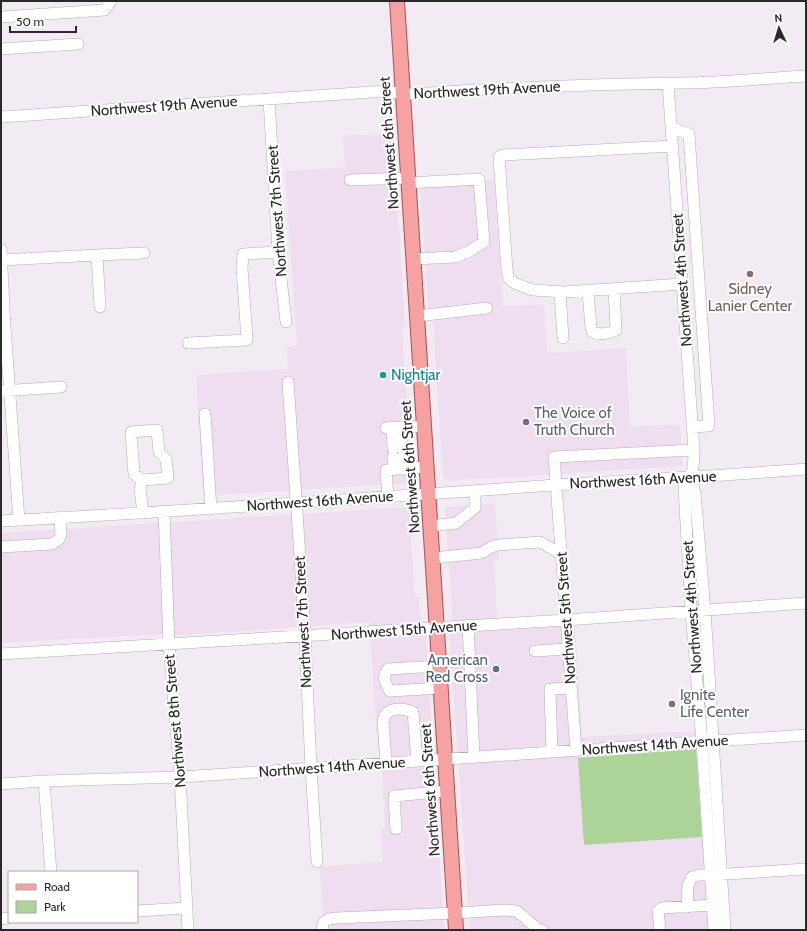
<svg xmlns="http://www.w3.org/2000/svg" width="807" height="931" font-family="Cabin,sans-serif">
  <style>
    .commercial { fill: #eedef0 }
    .green { fill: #acd398 }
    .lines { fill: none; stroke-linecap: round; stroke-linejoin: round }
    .minor-casing { stroke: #b3acb4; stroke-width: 12 }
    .major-casing { stroke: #ab4f51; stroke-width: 16 }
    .minor { stroke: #fff; stroke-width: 11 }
    .major { stroke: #f6a2a3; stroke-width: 14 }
    .education-dot { fill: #8d6e63; stroke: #fff; stroke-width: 1.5 }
    .culture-dot { fill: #0f9aa8; stroke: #fff; stroke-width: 1.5 }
    .worship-dot { fill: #6b7280; stroke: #fff; stroke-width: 1.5 }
    .service-dot { fill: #5c6f8a; stroke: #fff; stroke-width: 1.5 }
    .labels { text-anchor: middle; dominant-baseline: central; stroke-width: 4; stroke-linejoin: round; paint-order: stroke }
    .street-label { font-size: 15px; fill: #2b282b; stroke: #fff }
    .education-label { font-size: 15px; fill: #785e54; stroke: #fff }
    .culture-label { font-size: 15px; fill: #0d838f; stroke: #fff; text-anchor: start }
    .worship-label { font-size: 15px; fill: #5b616d; stroke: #fff; text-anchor: start }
    .service-label { font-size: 15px; fill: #4e5e75; stroke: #fff; text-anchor: end }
  </style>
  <rect width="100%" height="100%" fill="#f3ebf3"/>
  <path class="commercial" d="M393,133L405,326L402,327L412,478L408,483L203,496L196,375L288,369L287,347L297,345L285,171L345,167L343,136Z
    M494,179L503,306L544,304L547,353L626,348L630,427L680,424L683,466L448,481L443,476L432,307L428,306L420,185Z
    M495,503L499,560L494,561L498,630L575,626L582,737L695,731L709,930H470L449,633L452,613L445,507Z
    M409,507L415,597H419L420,614L426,635L444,930H331L330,915H323L320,867L383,862L381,829L385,828L381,751H378L369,622L184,635L159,634L1,643V533Z"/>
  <path class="green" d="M696,749L702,837L584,845L578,758Z"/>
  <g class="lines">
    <defs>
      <path id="minor" d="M1,17L105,10L111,1
        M1,49L78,44
        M668,83L694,450C694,467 693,474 684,488L691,611L702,742L714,930
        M269,99L278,252L286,322
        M1,117L387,91L402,94H413C503,88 592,84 682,83C723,83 765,78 806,76
        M671,127L689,134L709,426L692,427
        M672,146L502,155L499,157L507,270L509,279L516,284L533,290L564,292L682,284
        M350,180L408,178
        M408,183L479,179L484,242L468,252L455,257L413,259
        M1,249L5,327L19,520
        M97,255L144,253
        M1,260L97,255L100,307
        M588,291L591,328L592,332C598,335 610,334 616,330L614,289
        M560,292L563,338
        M417,316L487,308
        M188,343L247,340L242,268L243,254L278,252
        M288,382L297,512L305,636L311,768L317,862
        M1,391L61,387
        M205,414L211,509
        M392,427L393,449
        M400,427L402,448
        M386,428L424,426
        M393,457L394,469
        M402,457L403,469
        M691,477L695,493L705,610L725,930
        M142,480L134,474L131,432L157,430L159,452L166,459L168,478L142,480L140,489L143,513
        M388,497L386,470L427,467
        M164,512L169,643L180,777L188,930
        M1,521C186,511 370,498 555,485C600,482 644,480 689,477C728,475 767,472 806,469
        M430,526L456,523L475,508V491
        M1,547L52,544L59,539L61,535L60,518
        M433,558L482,553L491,547L498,545L540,542L561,554
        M468,625L474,757
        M535,651L568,649
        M1,654L566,620L806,603
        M439,666L388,669C382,676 385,684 390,691L441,688
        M576,751L554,457L694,450
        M552,752L550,689L571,688
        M386,763L383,721C386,706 402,708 413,712L417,761
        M44,781L51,872
        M1,784L44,781L180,777L806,735
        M396,829L394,796L447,791
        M687,907L688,885L692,877L700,875H711L806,869
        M137,911L186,908
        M1,919L9,918
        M322,930L324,922L329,919L337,918L455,913L505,910L516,911L523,916L528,921L537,928L542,930
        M660,930L658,911L662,908L713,905"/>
      <path id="major" d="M397,1L456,930"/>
    </defs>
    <use href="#minor" class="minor-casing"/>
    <use href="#major" class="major-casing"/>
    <use href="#minor" class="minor"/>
    <use href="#major" class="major"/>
  </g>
  <circle class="education-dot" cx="750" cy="274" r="4"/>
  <circle class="culture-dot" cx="383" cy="375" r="4"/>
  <g class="worship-dot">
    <circle cx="526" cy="422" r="4"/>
    <circle cx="672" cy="704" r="4"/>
  </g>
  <circle class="service-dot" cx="496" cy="669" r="4"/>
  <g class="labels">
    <g class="street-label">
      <text transform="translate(487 90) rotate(-3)">Northwest 19th Avenue</text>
      <text transform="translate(164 106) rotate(-4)">Northwest 19th Avenue</text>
      <text transform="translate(389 143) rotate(-94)">Northwest 6th Street</text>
      <text transform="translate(277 211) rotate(-94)">Northwest 7th Street</text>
      <text transform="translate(682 280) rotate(-94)">Northwest 4th Street</text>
      <text transform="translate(410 467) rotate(-94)">Northwest 6th Street</text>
      <text transform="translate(643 480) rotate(-3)">Northwest 16th Avenue</text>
      <text transform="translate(320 501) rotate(-4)">Northwest 16th Avenue</text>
      <text transform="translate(692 607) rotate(-94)">Northwest 4th Street</text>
      <text transform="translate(566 618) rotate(-94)">Northwest 5th Street</text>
      <text transform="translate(303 622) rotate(-93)">Northwest 7th Street</text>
      <text transform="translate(404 630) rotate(-4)">Northwest 15th Avenue</text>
      <text transform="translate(175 721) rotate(-95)">Northwest 8th Street</text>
      <text transform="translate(655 745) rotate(-4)">Northwest 14th Avenue</text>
      <text transform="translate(332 767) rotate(-4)">Northwest 14th Avenue</text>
      <text transform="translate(430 790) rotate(-94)">Northwest 6th Street</text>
    </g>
    <g class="education-label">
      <text x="750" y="289">Sidney<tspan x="750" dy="17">Lanier Center</tspan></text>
    </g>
    <g class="culture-label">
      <text x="391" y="375">Nightjar</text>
    </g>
    <g class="worship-label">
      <text x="534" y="413">The Voice of<tspan x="534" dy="17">Truth Church</tspan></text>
      <text x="680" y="695">Ignite<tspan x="680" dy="17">Life Center</tspan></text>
    </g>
    <g class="service-label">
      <text x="488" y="660">American<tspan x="488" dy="17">Red Cross</tspan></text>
    </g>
  </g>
  <rect width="807" height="931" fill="none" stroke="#2b282b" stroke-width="4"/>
  <rect x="8" y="871" width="130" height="52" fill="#ffffff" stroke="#aaa9aa"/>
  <rect x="16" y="884" width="20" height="6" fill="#f6a2a3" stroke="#aaa9aa"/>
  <text x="44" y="891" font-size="12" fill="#2b282b">Road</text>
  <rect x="16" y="901" width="20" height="12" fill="#acd398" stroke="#aaa9aa"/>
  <text x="44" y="911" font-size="12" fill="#2b282b">Park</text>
  <g transform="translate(779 28) rotate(356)" stroke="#ffffff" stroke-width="3" paint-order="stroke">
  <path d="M0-3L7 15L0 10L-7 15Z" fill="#2b282b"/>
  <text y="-6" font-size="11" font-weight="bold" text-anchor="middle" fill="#2b282b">N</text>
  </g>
  <path d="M10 26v6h66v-6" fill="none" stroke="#2b282b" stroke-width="2"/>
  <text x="16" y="26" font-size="12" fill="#2b282b" stroke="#ffffff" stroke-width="3" paint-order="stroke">50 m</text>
</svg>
